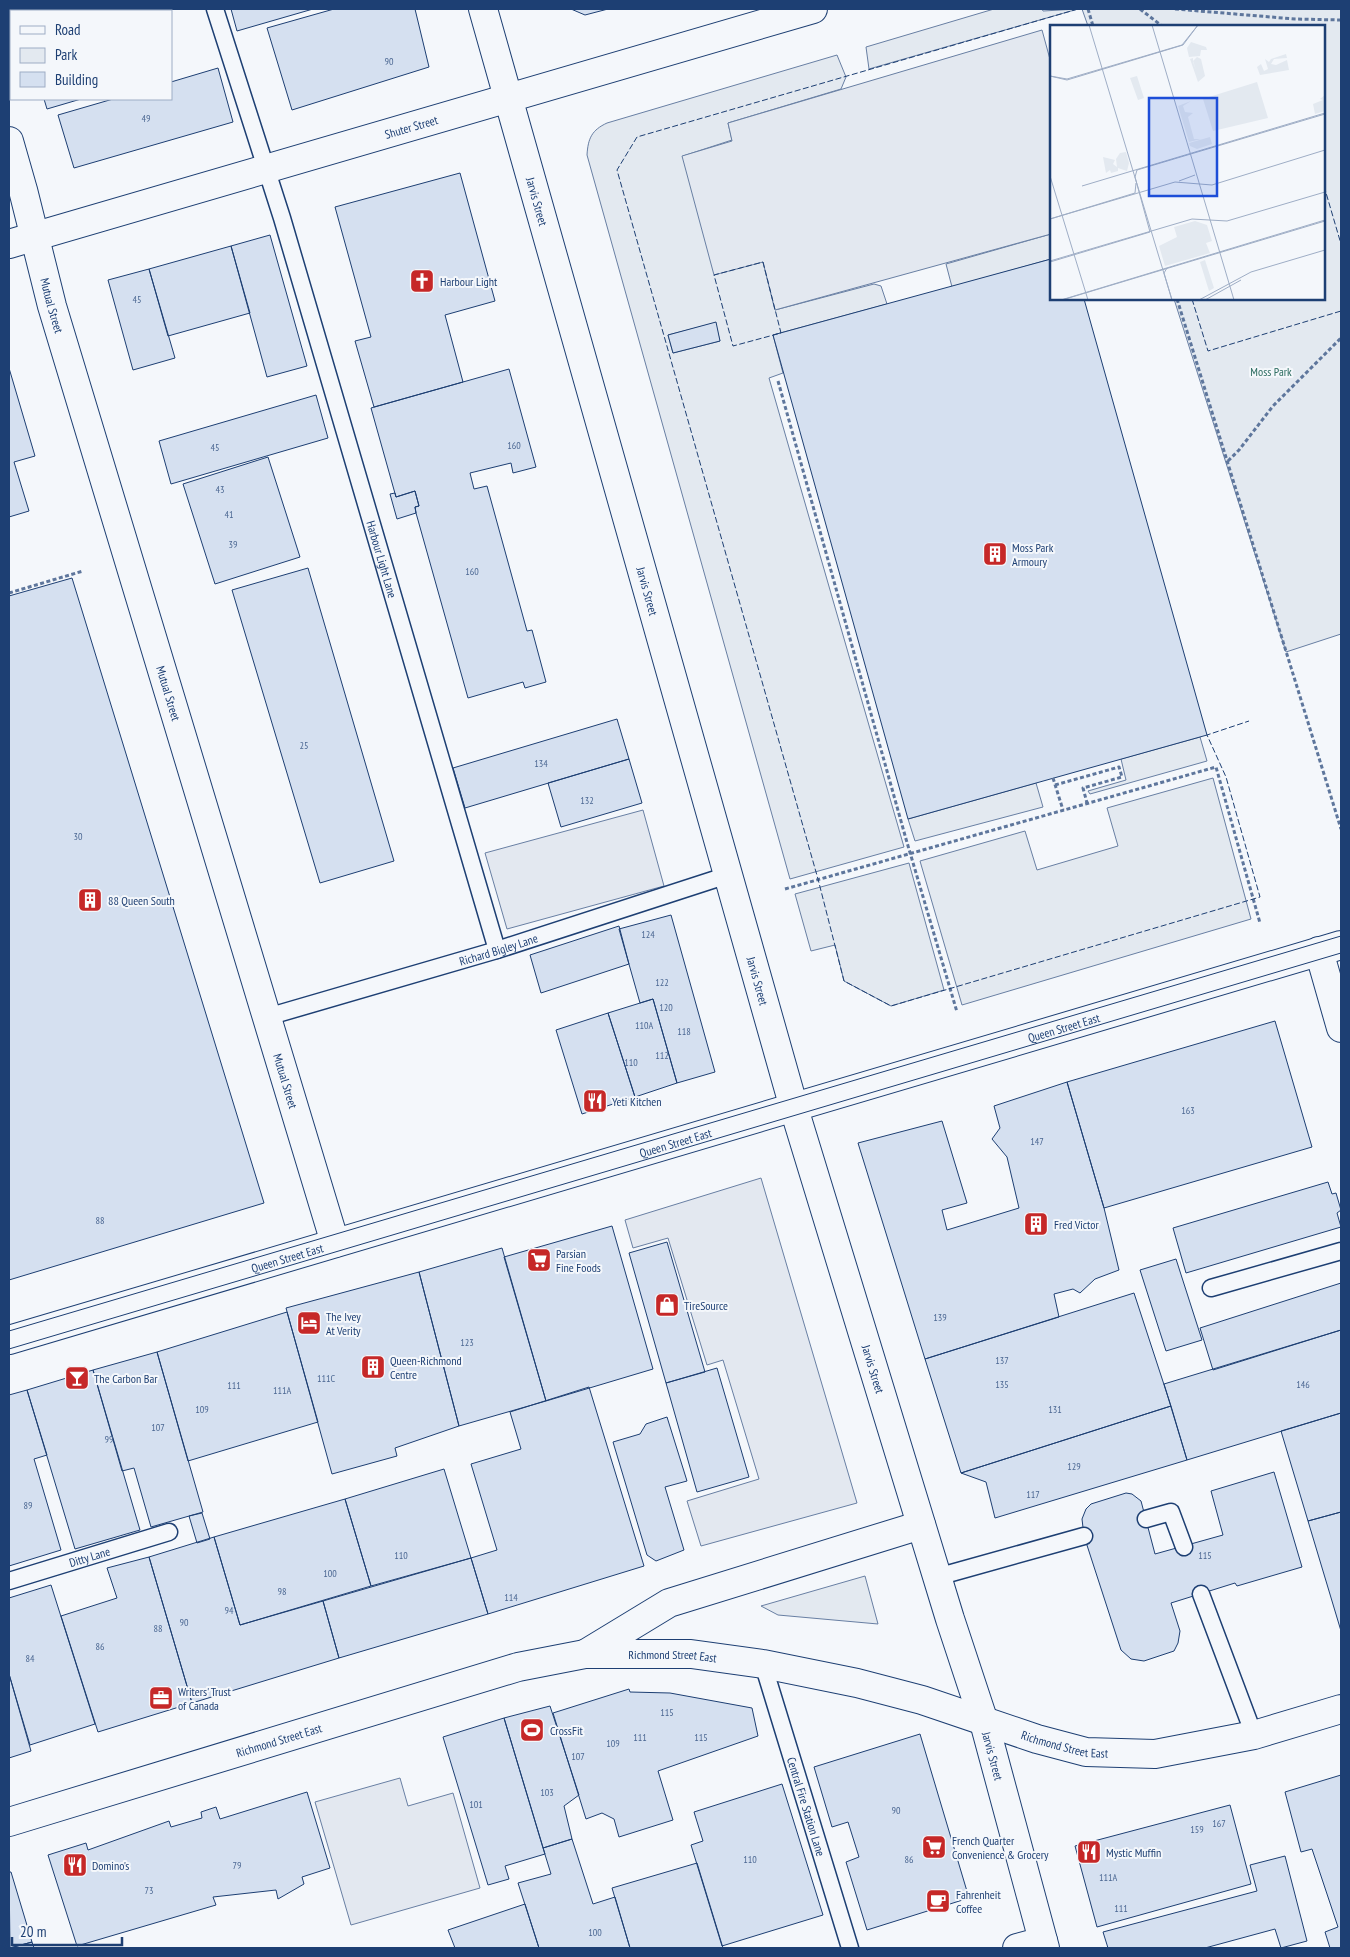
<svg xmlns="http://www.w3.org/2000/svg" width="1350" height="1957" font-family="'PT Sans Narrow',sans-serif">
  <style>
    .green { fill: #e3e9f0; stroke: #687fa3; fill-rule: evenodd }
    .parking { fill: #e3e8f0; stroke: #687fa3 }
    .building { fill: #d5e0f0; stroke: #1d3f73 }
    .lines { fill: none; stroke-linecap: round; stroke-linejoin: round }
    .lane-casing { stroke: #1d3f73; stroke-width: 19 }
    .street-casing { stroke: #1d3f73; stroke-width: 30 }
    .secondary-casing { stroke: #1d3f73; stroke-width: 30 }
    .path { stroke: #5e769c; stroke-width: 3; stroke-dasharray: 4 2.5; stroke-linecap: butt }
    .lane { stroke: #f4f7fb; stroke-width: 16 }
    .street { stroke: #f4f7fb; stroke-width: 28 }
    .secondary { stroke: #f4f7fb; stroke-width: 28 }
    .tram { stroke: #1d3f73; stroke-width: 1 }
    .fence { stroke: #1d3f73; stroke-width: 1; stroke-dasharray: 6 2.5; stroke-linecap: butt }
    .labels { text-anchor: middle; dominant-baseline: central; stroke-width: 4; stroke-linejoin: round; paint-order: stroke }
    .number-label { font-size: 10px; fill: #4b6792 }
    .street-label { font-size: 12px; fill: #1d3f73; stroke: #f4f7fb }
    .poi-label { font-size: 12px; fill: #1d3f73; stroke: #f4f7fb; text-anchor: start }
    .park-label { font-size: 12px; fill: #2c6c60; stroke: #f4f7fb }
    .inset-road { fill: none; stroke: #9eadc5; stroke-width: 1 }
    .view { fill: #1d4ed8; fill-opacity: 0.15; stroke: #1d4ed8; stroke-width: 2.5 }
    .inset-edge { fill: none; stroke: #1d3f73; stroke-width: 2.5 }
  </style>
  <rect width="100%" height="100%" fill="#f4f7fb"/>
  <path class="green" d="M994,9H1042L1043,11L1078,9L869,69L866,47Z
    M1082,9H1341V634L1286,652L1174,299H1324V26H1088Z
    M837,55L846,77L841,89L728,123L732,140L683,156L763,262L775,310L874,284L881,286L887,304L773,335L783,373L769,378L904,847L790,879L587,155C588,138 592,130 607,123ZM715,323L720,341L673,353L668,335Z
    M1051,234V259L952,287L946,264Z
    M1200,737L1207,761L1090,794L1088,791L1126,780L1121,759Z
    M1213,778L1251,919L962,1005L920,861L1025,831L1037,870L1118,846L1107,808Z
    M1036,783L1043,807L915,841L908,819Z
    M909,863L944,990L891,1006L844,981L835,945L811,951L795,894Z
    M865,1576L878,1624L778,1615L761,1606Z"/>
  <path class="parking" d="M1042,30L1051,63V234L775,310L763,262L714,275L682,156L732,141L728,123Z
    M643,810L664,886L507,929L485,853Z
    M761,1178L857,1503L701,1546L687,1501L759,1479L723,1360L707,1365L668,1238L633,1248L625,1220Z
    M400,1778L408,1806L453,1793L480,1888L351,1925L315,1802Z"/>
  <path class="building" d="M49,9H103L95,11H49Z
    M231,9H313L237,31Z
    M334,9H415L429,67L292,110L267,28Z
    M571,9H608L585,15Z
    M218,68L233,122L74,168L58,115L113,99H171V82Z
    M44,99H81L47,109Z
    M460,173L495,301L445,315L463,382L374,407L355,341L371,337L335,207Z
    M270,235L307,366L267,377L231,246Z
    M231,246L250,313L168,336L149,269Z
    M1051,259V299H1084L1207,735L908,819L773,335Z
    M149,269L175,358L133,370L108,280Z
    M716,322L720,341L673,353L668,335Z
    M9,368L35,456L14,462L29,511L9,517Z
    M509,369L536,467L513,473L511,463L470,473L474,489L487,486L527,631L532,630L546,682L525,688L523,682L468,698L416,513L415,507L419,506L415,491L396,497L371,408Z
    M316,395L328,438L171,484L159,441Z
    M268,457L300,557L215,584L183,484Z
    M415,491L419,506L415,507L416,513L397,519L390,494L395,493L396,497Z
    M308,568L394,861L320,883L232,590Z
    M72,578L264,1203L9,1280V596Z
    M617,719L629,759L465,808L453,768Z
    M629,759L642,803L561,827L548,783Z
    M671,915L715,1072L677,1083L653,999L640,1003L619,929Z
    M619,926L629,964L541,993L530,955Z
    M653,999L677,1083L635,1097L608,1013Z
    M608,1013L635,1097L582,1114L556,1030Z
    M1275,1021L1312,1147L1104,1208L1067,1082Z
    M1067,1082L1104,1208L1119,1270L1095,1279L1080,1293L1073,1289L1054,1294L1059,1317L925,1359L858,1143L942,1121L967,1203L942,1210L947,1230L1019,1208L1007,1157L992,1139L1000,1128L994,1106Z
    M1328,1182L1332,1194L1336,1193L1341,1210L1337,1213L1341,1227L1186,1273L1173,1228Z
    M612,1226L653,1369L546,1401L504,1257Z
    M667,1242L705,1372L666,1383L629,1253Z
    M502,1248L546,1401L459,1426L419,1272Z
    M1176,1259L1202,1340L1166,1351L1140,1270Z
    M419,1272L459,1426L395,1448L397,1456L332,1474L286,1308Z
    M1341,1283V1330L1213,1370L1200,1328Z
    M1134,1293L1171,1406L961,1473L925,1359Z
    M287,1312L318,1422L188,1461L157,1352Z
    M1341,1330V1413L1187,1460L1164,1384Z
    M157,1352L203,1512L151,1527L134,1468L122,1471L93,1370Z
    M717,1368L749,1477L697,1492L666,1383Z
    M93,1370L140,1530L75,1549L27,1390Z
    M589,1387L644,1566L488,1614L471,1558L497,1550L471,1464L521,1449L510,1412Z
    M27,1390L47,1455L34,1459L61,1550L9,1566V1395Z
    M1171,1406L1187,1460L995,1518L986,1482L961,1473Z
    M1341,1413V1512L1308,1521L1281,1431Z
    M667,1417L687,1481L665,1487L684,1550L656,1561L647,1555L613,1442L640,1434L646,1424Z
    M444,1469L471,1558L371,1586L345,1499Z
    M1274,1472L1302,1567L1237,1586L1235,1583L1171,1603L1180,1631L1178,1643L1174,1651L1144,1661L1131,1659L1121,1650L1084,1536L1082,1519L1086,1509L1091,1504L1126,1493L1132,1494L1141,1501L1155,1554L1223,1535L1211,1491Z
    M345,1499L371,1586L240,1625L214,1537Z
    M1341,1512V1631L1308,1521Z
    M202,1513L210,1539L197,1543L189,1516Z
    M214,1537L240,1625L323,1601L339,1658L192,1703L149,1557Z
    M149,1557L192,1703L98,1732L61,1616L117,1598L107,1568Z
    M471,1558L488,1614L339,1658L323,1601Z
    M51,1585L95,1724L30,1745L9,1674V1598Z
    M9,1674L31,1751L9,1758Z
    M629,1689L630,1692L670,1693L752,1708L758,1736L658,1771L673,1820L619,1837L614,1819L602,1813L586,1819L553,1713Z
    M550,1706L579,1795L564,1806L572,1839L543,1848L504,1718Z
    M504,1718L545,1854L505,1866L509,1879L488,1885L443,1737Z
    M920,1734L969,1898L867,1930L846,1862L859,1857L848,1822L832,1827L814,1767Z
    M1341,1775V1948H1330L1325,1932L1338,1927L1312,1849L1301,1852L1285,1792Z
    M782,1784L823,1915L722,1946L691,1845L703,1841L694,1812Z
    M307,1792L330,1868L302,1877L304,1884L278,1899L276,1890L213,1897L216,1905L77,1946L48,1855L86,1843L88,1850L169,1821L171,1827L202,1818L201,1812L216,1807L220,1819Z
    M1230,1805L1251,1884L1097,1927L1075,1846Z
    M572,1839L593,1904L615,1897L630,1948H539L518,1883L551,1874L543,1848Z
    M1285,1856L1307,1941L1281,1948L1275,1929L1205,1948H1108L1103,1932L1257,1891L1250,1865Z
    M697,1863L723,1948H630L612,1888Z
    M9,1872H11L32,1942L10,1948Z
    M525,1904L539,1948H455L448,1930Z
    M32,1942L34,1948H10Z"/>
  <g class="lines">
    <defs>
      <g id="lane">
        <path id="s1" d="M215,9L282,218L497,950"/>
        <path id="s2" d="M267,1017L497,950L728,875"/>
        <path d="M1211,1288L1341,1251"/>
        <path d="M1146,1519L1171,1512L1184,1547"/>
        <path d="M937,1577L1084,1536"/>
        <path id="s3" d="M9,1581L169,1532"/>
        <path d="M1201,1594L1254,1735"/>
        <path id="s4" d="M763,1664L850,1948"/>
      </g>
      <g id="street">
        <path id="s5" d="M9,141L23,190L52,306L335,1243"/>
        <path d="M1319,951L1341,1028"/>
        <path d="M1017,1948L1043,1941"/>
      </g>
      <g id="secondary">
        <path id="s6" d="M483,9L796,1115L950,1619L984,1722L1045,1948"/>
        <path id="s7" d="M9,244L813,9"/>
        <path id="s8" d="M9,1340L1341,945"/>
        <path d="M585,1654L669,1603L921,1525"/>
        <path id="s9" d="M9,1822L518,1667L585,1654H691L763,1664L857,1683L922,1700L1037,1739L1086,1752L1155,1754L1254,1735L1341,1709"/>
      </g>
    </defs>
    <use href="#lane" class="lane-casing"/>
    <use href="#street" class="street-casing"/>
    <use href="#secondary" class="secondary-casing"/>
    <path class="path" d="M1088,9L1093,26
      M1140,9L1162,26
      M1175,9L1295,19L1341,20
      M1177,299L1341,829
      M778,381L906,839L957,1012
      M1228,461L1239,450L1273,406L1341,338
      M9,593L83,571
      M1053,778L1063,810
      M1055,785L1119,767L1122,777L1083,788L1087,803
      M785,889L1216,767L1260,923"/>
    <use href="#lane" class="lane"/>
    <use href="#street" class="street"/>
    <use href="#secondary" class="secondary"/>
    <path class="tram" d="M9,1331L1341,936
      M9,1349L1341,953"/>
    <path class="fence" d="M1078,9L637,137L617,170L818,879L844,981L891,1006L1260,897L1226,777L1207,735L1249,721
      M1324,186L1341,244
      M763,262L781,333L733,346L714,275Z
      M1192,299L1208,351L1341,311"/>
  </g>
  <defs>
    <symbol id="church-square" viewBox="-11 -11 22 22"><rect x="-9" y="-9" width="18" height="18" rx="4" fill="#c62828" stroke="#f4f7fb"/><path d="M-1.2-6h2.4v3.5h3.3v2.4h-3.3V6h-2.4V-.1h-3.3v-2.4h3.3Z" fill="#fff"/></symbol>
    <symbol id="building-square" viewBox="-11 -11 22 22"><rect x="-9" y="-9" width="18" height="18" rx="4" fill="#c62828" stroke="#f4f7fb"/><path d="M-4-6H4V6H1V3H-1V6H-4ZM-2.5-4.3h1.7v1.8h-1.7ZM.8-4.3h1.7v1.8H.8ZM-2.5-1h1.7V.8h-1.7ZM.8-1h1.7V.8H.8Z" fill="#fff"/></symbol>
    <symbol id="restaurant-square" viewBox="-11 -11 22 22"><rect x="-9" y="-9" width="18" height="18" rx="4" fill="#c62828" stroke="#f4f7fb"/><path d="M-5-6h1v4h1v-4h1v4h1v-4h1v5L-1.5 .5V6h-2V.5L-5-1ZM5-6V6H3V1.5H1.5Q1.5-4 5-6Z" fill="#fff"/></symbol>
    <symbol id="supermarket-square" viewBox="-11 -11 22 22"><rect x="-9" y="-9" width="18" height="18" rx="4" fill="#c62828" stroke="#f4f7fb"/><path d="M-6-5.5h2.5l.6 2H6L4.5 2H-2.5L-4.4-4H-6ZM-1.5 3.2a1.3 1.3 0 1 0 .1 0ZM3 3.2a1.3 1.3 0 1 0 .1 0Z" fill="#fff"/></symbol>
    <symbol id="shop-square" viewBox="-11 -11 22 22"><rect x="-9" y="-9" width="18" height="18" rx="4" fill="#c62828" stroke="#f4f7fb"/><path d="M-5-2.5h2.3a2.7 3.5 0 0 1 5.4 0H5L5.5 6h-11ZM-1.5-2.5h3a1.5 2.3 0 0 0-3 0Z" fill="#fff"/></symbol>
    <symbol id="hotel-square" viewBox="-11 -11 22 22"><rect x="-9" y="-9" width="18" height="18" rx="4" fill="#c62828" stroke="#f4f7fb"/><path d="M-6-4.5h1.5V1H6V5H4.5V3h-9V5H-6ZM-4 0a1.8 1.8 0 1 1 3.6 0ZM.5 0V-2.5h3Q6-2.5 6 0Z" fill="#fff"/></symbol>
    <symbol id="bar-square" viewBox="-11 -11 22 22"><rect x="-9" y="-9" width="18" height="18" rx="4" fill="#c62828" stroke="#f4f7fb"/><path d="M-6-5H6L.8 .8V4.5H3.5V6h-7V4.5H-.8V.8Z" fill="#fff"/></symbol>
    <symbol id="office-square" viewBox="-11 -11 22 22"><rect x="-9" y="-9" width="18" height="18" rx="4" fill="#c62828" stroke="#f4f7fb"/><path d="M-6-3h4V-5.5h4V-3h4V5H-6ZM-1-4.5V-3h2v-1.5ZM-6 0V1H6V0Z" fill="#fff"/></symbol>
    <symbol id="stadium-square" viewBox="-11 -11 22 22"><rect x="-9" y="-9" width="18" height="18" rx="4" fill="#c62828" stroke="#f4f7fb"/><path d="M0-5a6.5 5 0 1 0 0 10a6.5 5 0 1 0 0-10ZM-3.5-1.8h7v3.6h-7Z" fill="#fff"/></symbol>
    <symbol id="cafe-square" viewBox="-11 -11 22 22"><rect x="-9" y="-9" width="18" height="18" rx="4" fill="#c62828" stroke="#f4f7fb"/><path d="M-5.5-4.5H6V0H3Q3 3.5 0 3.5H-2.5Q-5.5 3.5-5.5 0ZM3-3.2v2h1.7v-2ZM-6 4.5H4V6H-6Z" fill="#fff"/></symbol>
  </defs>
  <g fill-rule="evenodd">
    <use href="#church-square" x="408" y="267" width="28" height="28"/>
    <use href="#building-square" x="981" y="540" width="28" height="28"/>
    <use href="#building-square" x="76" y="886" width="28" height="28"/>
    <use href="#restaurant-square" x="581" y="1087" width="28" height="28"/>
    <use href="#building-square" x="1022" y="1210" width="28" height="28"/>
    <use href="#supermarket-square" x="525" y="1246" width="28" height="28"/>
    <use href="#shop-square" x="653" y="1291" width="28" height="28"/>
    <use href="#hotel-square" x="295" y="1309" width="28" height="28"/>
    <use href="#building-square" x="359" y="1353" width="28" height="28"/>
    <use href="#bar-square" x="63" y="1364" width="28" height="28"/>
    <use href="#office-square" x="147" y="1684" width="28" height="28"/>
    <use href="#stadium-square" x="518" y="1716" width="28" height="28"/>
    <use href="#supermarket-square" x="920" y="1833" width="28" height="28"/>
    <use href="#restaurant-square" x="1075" y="1838" width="28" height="28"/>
    <use href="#restaurant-square" x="61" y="1851" width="28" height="28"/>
    <use href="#cafe-square" x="924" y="1887" width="28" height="28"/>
  </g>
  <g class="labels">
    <g class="number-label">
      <text x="389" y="61">90</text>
      <text x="146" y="118">49</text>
      <text x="137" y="299">45</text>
      <text x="514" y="445">160</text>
      <text x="215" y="447">45</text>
      <text x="220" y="489">43</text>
      <text x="229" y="514">41</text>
      <text x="233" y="544">39</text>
      <text x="472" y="571">160</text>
      <text x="304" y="745">25</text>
      <text x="541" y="763">134</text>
      <text x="587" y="800">132</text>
      <text x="78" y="836">30</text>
      <text x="648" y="934">124</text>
      <text x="662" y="982">122</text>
      <text x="666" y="1007">120</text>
      <text x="644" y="1025">110A</text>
      <text x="684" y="1031">118</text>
      <text x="662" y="1055">112</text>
      <text x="631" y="1062">110</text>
      <text x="1188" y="1110">163</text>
      <text x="1037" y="1141">147</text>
      <text x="100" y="1220">88</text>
      <text x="940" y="1317">139</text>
      <text x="467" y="1342">123</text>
      <text x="1002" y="1360">137</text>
      <text x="326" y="1378">111C</text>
      <text x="1002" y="1384">135</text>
      <text x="1303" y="1384">146</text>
      <text x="234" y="1385">111</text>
      <text x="282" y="1390">111A</text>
      <text x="202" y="1409">109</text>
      <text x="1055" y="1409">131</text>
      <text x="158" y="1427">107</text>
      <text x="109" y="1439">99</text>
      <text x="1074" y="1466">129</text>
      <text x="1033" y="1494">117</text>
      <text x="28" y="1505">89</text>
      <text x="401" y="1555">110</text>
      <text x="1205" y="1555">115</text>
      <text x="330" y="1573">100</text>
      <text x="282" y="1591">98</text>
      <text x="511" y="1597">114</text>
      <text x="229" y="1610">94</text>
      <text x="184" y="1622">90</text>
      <text x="158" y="1628">88</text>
      <text x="100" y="1646">86</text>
      <text x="30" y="1658">84</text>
      <text x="667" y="1712">115</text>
      <text x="640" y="1737">111</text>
      <text x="701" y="1737">115</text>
      <text x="613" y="1743">109</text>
      <text x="578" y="1756">107</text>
      <text x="547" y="1792">103</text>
      <text x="476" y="1804">101</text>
      <text x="896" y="1810">90</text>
      <text x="1219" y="1823">167</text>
      <text x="1197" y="1829">159</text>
      <text x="750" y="1859">110</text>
      <text x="909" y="1859">86</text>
      <text x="237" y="1865">79</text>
      <text x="1108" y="1877">111A</text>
      <text x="149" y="1890">73</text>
      <text x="1121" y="1908">111</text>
      <text x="595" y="1932">100</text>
    </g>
    <g class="street-label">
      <text stroke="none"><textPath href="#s7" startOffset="419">Shuter Street</textPath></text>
      <text stroke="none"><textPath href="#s6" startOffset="200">Jarvis Street</textPath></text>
      <text stroke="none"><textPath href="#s5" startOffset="170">Mutual Street</textPath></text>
      <text stroke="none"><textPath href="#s1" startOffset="575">Harbour Light Lane</textPath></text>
      <text stroke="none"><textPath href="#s6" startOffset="605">Jarvis Street</textPath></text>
      <text stroke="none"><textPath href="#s5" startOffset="575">Mutual Street</textPath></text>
      <text stroke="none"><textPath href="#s2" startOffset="241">Richard Bigley Lane</textPath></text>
      <text stroke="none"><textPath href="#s6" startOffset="1010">Jarvis Street</textPath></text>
      <text stroke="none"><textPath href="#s8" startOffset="1100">Queen Street East</textPath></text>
      <text stroke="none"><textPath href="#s5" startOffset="980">Mutual Street</textPath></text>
      <text stroke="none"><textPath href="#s8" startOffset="695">Queen Street East</textPath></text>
      <text stroke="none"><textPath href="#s8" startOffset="290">Queen Street East</textPath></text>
      <text stroke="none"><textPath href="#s6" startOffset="1415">Jarvis Street</textPath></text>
      <text stroke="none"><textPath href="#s3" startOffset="84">Ditty Lane</textPath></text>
      <text stroke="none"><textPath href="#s9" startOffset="688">Richmond Street East</textPath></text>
      <text stroke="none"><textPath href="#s9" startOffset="282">Richmond Street East</textPath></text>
      <text stroke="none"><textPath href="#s9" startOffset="1092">Richmond Street East</textPath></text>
      <text stroke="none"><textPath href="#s6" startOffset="1820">Jarvis Street</textPath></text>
      <text stroke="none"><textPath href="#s4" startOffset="149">Central Fire Station Lane</textPath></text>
    </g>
    <g class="poi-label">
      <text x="440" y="281">Harbour Light</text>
      <text x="1012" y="547">Moss Park<tspan x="1012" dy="14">Armoury</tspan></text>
      <text x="108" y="900">88 Queen South</text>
      <text x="612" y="1101">Yeti Kitchen</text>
      <text x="1054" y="1224">Fred Victor</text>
      <text x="556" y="1253">Parsian<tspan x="556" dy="14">Fine Foods</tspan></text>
      <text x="684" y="1305">TireSource</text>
      <text x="326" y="1316">The Ivey<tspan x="326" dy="14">At Verity</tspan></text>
      <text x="390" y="1360">Queen-Richmond<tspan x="390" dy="14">Centre</tspan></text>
      <text x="94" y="1378">The Carbon Bar</text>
      <text x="178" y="1691">Writers' Trust<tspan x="178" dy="14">of Canada</tspan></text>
      <text x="550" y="1730">CrossFit</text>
      <text x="952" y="1840">French Quarter<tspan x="952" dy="14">Convenience &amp; Grocery</tspan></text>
      <text x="1106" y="1852">Mystic Muffin</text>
      <text x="92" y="1865">Domino's</text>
      <text x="956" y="1894">Fahrenheit<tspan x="956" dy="14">Coffee</tspan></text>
    </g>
    <g class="park-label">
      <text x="1271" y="371">Moss Park</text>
    </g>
  </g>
  <g transform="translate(1050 25)">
    <rect width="275" height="275" fill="#f4f7fb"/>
    <path d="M141,17L156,22L157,25H151L150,31L139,32L137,23ZM236,29L237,33L224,34L221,39L226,40L237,35L239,45L210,50L207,42L211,39L214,46L218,44L215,34L219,37L221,34ZM147,32L151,34L155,51L148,57L140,34L143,33V37L146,45L143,36ZM87,51L94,73L88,75L80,53ZM207,57L218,93L163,106L153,74L143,77ZM275,70V86L265,89L263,79L273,75L270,74ZM141,76L133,81L135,87L143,88L138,92L144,114H151L139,117L128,81ZM160,112L162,119L147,124L140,121L139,118ZM76,127L79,138L77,146L68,143V146L61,148L60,145L56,148L53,132L65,135L63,139L67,142L66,134L70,128ZM145,196L157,200L162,216L156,218L160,228L115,241L109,221L127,212L124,202ZM155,235L164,263L159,266L150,237Z" fill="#e3e9f0"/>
    <path class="inset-road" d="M39,0L122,275M102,0L184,275M0,51L17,54L132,20L148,0M0,51L17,55L133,20L148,0M0,151L38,275M129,156L145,150M32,161L275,88M0,194L125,157L162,160L275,125M0,194L85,168L86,158M0,236L142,194L177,196L275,167M0,237L100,207L85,152L87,145L275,89M117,243L114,248L122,275M11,275L275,195M12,275L275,196M149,275L201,247L275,225M155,275L191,255"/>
    <path class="view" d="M99,73H167V171H99Z"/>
    <rect width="275" height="275" class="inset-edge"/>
  </g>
  <rect width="1350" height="1957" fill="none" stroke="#1d3f73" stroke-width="20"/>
  <rect x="10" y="10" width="162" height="90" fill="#f4f7fb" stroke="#9eadc5"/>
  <rect x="20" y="26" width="25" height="8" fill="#f4f7fb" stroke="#9eadc5"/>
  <text x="55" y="35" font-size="15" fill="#1d3f73">Road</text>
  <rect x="20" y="48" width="25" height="15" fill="#e3e9f0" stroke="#9eadc5"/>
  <text x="55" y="60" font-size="15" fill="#1d3f73">Park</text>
  <rect x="20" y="72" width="25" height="15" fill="#d5e0f0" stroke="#9eadc5"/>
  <text x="55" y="85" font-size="15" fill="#1d3f73">Building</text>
  <path d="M12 1937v8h110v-8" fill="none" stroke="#1d3f73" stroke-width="2.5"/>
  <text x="20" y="1937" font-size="15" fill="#1d3f73" stroke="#f4f7fb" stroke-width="4" paint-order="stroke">20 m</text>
</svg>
